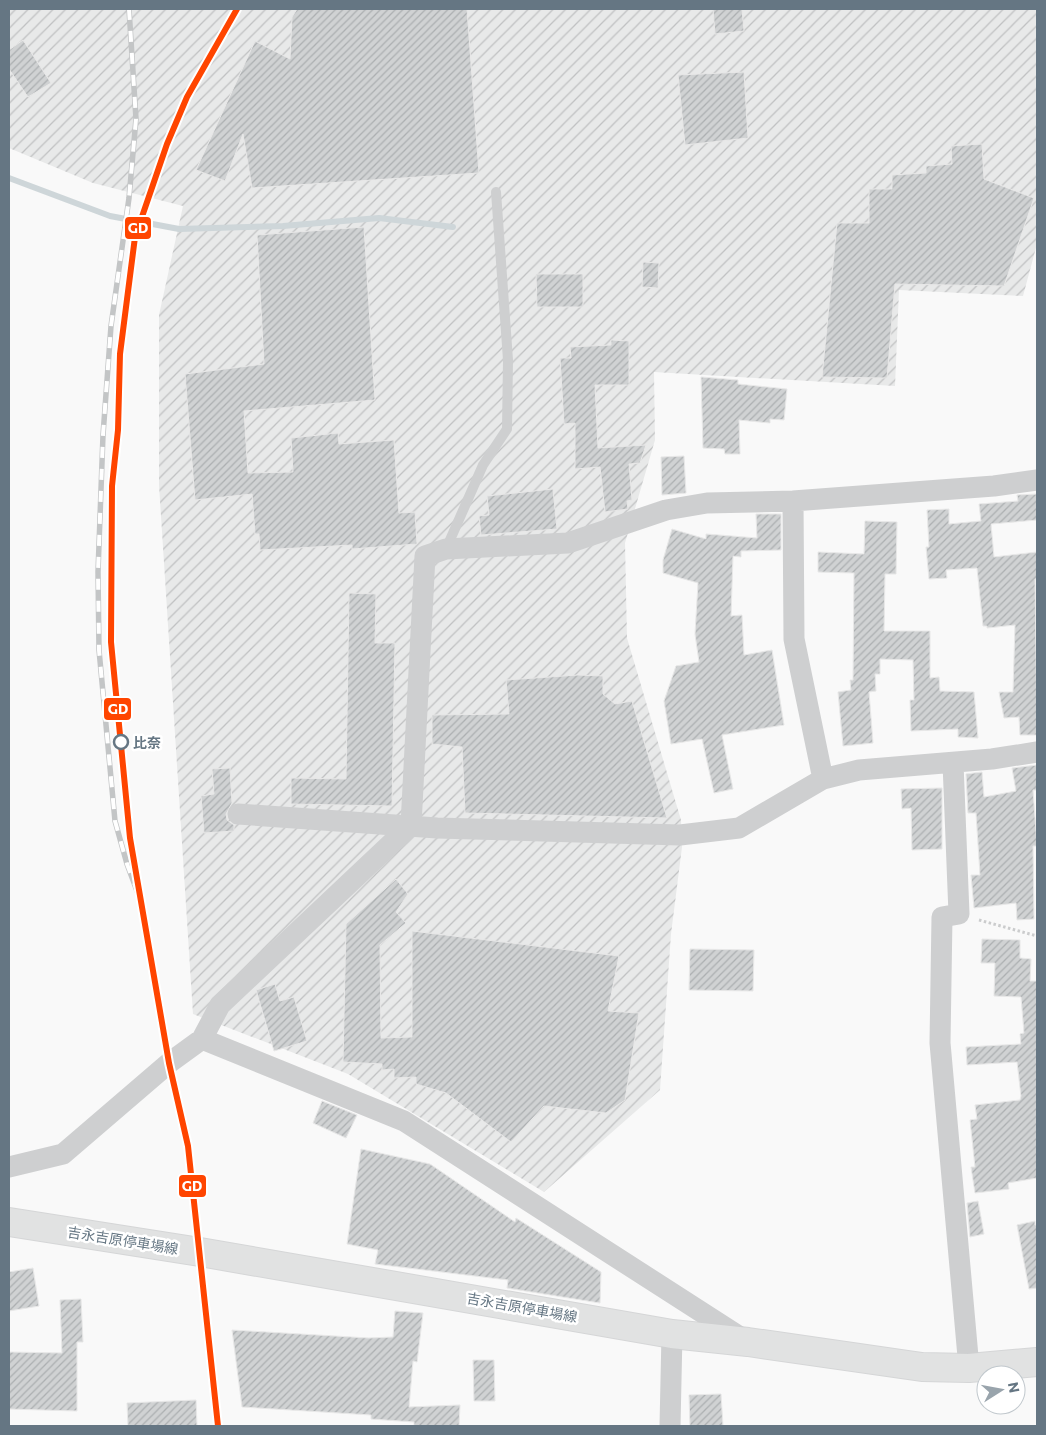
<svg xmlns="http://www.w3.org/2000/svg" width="1046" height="1435" font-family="Commissioner,'Noto Sans JP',sans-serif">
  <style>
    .industrial { fill: url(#industrial-furrows) }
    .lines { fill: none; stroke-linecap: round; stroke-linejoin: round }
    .stream { stroke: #ced6d9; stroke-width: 6 }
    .building { fill: url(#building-hatch); stroke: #e8e8e8 }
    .secondary-casing { stroke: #d5d6d7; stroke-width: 30 }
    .path { stroke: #cbcccd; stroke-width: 3; stroke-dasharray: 2.5 2.5; stroke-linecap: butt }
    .service { stroke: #cecfd0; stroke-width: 10 }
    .minor { stroke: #cecfd0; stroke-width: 21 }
    .secondary { stroke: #e1e2e2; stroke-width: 28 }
    .rail-casing { stroke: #c3c5c6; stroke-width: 5.5 }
    .rail { stroke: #fff; stroke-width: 4; stroke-dasharray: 11; stroke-linecap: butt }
    .rail-1-casing { stroke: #fff; stroke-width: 10 }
    .rail-1 { stroke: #ff4500; stroke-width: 6 }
    .stop-dot { fill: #fff; stroke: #657683; stroke-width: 2.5 }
    .labels { text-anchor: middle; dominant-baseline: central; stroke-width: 5; stroke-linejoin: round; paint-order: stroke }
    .stop-label { font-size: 14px; font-weight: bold; fill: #657683; stroke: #fff; text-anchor: start }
    .street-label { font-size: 14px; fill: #657683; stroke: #fff }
    .line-badge { stroke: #fff; stroke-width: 2 }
    .badge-label { font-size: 14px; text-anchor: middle; font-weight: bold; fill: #fff }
  </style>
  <defs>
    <pattern id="industrial-furrows" width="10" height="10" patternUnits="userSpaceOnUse" patternTransform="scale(1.25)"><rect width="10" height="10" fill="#e8e9e9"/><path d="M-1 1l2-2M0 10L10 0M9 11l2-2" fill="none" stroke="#c0c1c2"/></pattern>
    <pattern id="building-hatch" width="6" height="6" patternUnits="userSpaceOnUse" patternTransform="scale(1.25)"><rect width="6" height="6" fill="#d0d2d3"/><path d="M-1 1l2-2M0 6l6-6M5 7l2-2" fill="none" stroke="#acafb1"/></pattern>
  </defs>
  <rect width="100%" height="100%" fill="#f9f9f9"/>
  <path class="industrial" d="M9,9H1037V244L1023,296L899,290L895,386L654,372L655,440L625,543L627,638L681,820L682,847L671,934L660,1090L544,1192L348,1074L193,1014L159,485V315L183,206L93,183L9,148Z"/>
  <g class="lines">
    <path class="stream" d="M9,178L110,216L179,229L283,226L379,218L453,227"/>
  </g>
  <path class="building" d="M297,9H467L479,173L252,188L243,134L225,181L196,170L255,41L290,59L292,17Z
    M713,9H742L744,31L715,34Z
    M23,40L51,83L28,97L9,69V50Z
    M744,72L748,138L685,145L678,75Z
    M982,144L984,179L1034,198L1004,286L895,284L887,378L822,377L837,223H869V189H892V175L926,173V166L952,164L951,146Z
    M364,227L375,400L244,411L248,473L293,472L291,438L338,433L339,444L394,440L399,513L415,512L417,544L352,549V545L260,550L259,534H255L252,494L195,500L185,374L264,364L257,235Z
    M643,262L659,263L658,288L642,287Z
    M536,274H583V307H537Z
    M611,340L629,341V385H595L598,448L646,445L640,463L629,464L632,500L627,501L628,509L605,512L600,467L575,469V423L564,424L560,358H571L570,347L611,345Z
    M701,377L738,380V384L787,389L784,420L770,419V423L739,420L740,454H725L724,449L703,448Z
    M684,456L686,493L662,495L661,457Z
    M553,489L557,529L481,535L479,516L489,515L487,496Z
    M1037,494V520L991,524L994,557L1037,552V579H1035L1037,735H1020L1019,717L1004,718L999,692H1013L1015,625L987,628V626H983L977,568L946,570L947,578L929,579L926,547H929L927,510L949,509V524L981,521L979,504L1018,501L1017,495Z
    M756,514H781V550L741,551V557L733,556L731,616L742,615L744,655L772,650L784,725L722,735L733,789L714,793L702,739L671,744L664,701L676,666L699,662L695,634L698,583L663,573V560L672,529L706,539V534L757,538Z
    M865,521L897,522L896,574H885L884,631H930V678L939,677L940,691L974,692L978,738L958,737V729L911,731L910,700H914L913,660L880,659V674H875L876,691L869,692L873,743L843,746L838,692L851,690L850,680H853L854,573L818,572V552L864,554Z
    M349,593L376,594L375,643H395L392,806L291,804V778L346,779Z
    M578,675L603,676V694L615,704L632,701L667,818L465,813L462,747L432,744V715L509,714L506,680Z
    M1037,765V790H1033L1037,846H1033L1034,919L1017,920L1016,903L974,908L971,875H980L976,813H968L966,774L982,772L984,797L1016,791L1012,768Z
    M230,768L232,803L226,814L227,820L234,825V831L204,833L201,796L214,794L212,769Z
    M942,788V849L912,850L911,808L902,809L901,789Z
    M396,879L408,894L396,912L406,923L380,945L381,1038L412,1037V931L619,956L608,1011L639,1013L625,1100L606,1113L544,1106L511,1142L446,1093L416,1084V1077L394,1078V1069L382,1070V1064L343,1062L346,924Z
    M982,939L1020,940V958L1031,959L1030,981H1037V1178L1008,1183L1009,1189L975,1193L971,1167H975L970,1120L977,1119L975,1105L1020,1100L1021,1096L1017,1062L967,1065L966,1047L1021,1044L1020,1034L1024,1033L1021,997L994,996L995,963H981Z
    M690,949L754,950L753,991L689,990Z
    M275,984L280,1001L294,997L307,1041L274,1051L256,990Z
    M322,1101L357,1115L346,1138L313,1123Z
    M361,1149L430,1164L515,1222L516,1218L601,1272L600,1303L507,1288L508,1280L375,1264L378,1250L347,1244Z
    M978,1201L984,1234L970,1237L967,1203Z
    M1035,1221V1225H1037V1288L1029,1289L1017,1225Z
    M33,1268L39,1306L9,1311V1272Z
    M81,1299L83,1342H77V1411L9,1409V1352L62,1353L60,1300Z
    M395,1311L423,1313L417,1362L413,1361L409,1407L460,1405L459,1426H414V1422L371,1419V1415L242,1407L232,1330L369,1338L393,1337Z
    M473,1360H494L495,1401H474Z
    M721,1394L723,1426H690L689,1395Z
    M196,1400L197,1426H128L127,1403Z"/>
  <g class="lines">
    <defs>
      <path id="secondary" d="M9,1222L200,1252L672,1334L748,1342L922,1367L969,1368L1037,1362"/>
    </defs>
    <use href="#secondary" class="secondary-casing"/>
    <path class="path" d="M979,920L1037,936"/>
    <path class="service" d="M446,549L483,465L507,429L508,360L496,192"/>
    <path class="minor" d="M793,501L794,639L823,779
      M953,763L959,914L942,917L940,1043L969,1368
      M238,814L437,828L680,835L739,828L823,779L859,770L992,759L1037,752
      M202,1039L404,1121L748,1342
      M9,1167L63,1154L169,1063L202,1039L220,1005L411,825L425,556L446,549L568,543L666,510L707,503L793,501L994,486L1037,480
      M670,1426L672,1334"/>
    <use href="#secondary" class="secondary"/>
    <defs>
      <path id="rail" d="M129,9L136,119L129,198L111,326L103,435L98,572L99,650L115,821L127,864L140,899"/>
    </defs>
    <use href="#rail" class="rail-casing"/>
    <use href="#rail" class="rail"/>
    <defs>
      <path id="rail-1" d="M218,1426L188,1146L169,1063L130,838L111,642L112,486L118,430L120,354L135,237L167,144L187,97L237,9"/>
    </defs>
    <use href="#rail-1" class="rail-1-casing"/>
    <use href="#rail-1" class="rail-1"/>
  </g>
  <circle class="stop-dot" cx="121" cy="742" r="7"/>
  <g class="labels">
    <g class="stop-label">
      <text x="133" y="742">比奈</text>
    </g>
    <g class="street-label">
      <text transform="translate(123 1240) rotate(9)">吉永吉原停車場線</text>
      <text transform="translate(522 1307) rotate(10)">吉永吉原停車場線</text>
    </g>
  </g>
  <g class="line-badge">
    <rect x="124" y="216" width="28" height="24" rx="5" fill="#ff4500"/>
    <rect x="103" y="697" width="29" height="24" rx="5" fill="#ff4500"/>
    <rect x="178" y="1174" width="29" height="24" rx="5" fill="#ff4500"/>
  </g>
  <g class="badge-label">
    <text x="138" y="233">GD</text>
    <text x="118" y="714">GD</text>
    <text x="192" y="1191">GD</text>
  </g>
  <rect width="1046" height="1435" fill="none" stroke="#657683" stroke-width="20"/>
  <g transform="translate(1001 1390) rotate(79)"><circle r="24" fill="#ffffff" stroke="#c1c8cd"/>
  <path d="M0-4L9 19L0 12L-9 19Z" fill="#99a4ac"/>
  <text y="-8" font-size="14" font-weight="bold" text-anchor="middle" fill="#657683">N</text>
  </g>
</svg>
